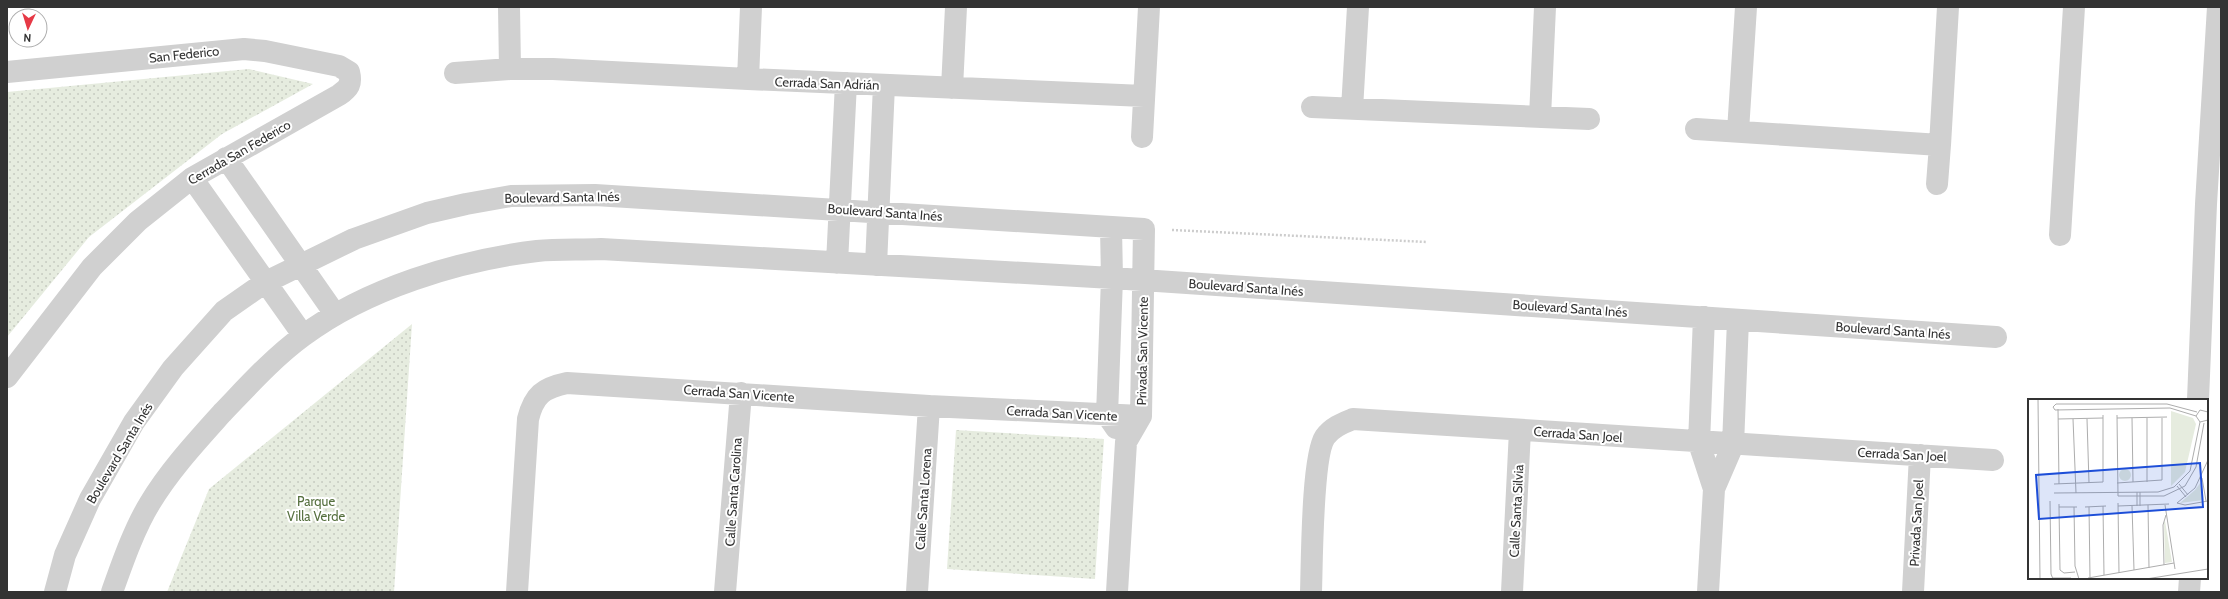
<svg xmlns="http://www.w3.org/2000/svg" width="2228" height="599" font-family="Cabin,sans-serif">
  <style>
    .grass { fill: url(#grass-dots) }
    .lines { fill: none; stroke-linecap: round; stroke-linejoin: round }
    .path { stroke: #cdcdcd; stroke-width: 2.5; stroke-dasharray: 2 2; stroke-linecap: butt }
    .minor { stroke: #d0d0d0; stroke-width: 22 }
    .labels { text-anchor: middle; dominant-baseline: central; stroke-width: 4; stroke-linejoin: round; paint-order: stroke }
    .street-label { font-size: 13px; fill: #333; stroke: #fff }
    .park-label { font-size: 13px; fill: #56703f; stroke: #fff }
    .inset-road { fill: none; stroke: #adadad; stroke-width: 1 }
    .view { fill: #1d4ed8; fill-opacity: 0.15; stroke: #1d4ed8; stroke-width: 2 }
    .inset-edge { fill: none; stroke: #333; stroke-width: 2 }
  </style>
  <defs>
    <pattern id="grass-dots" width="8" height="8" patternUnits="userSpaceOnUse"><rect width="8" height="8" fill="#e6ecdf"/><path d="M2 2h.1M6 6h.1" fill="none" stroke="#c6cbc0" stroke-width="1.8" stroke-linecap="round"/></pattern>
  </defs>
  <rect width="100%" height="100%" fill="#fff"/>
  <path class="grass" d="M249,69L313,84L222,134L89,237L7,337V92Z
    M412,324L394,592H167L209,489Z
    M956,430L1104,439L1095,579L947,569Z"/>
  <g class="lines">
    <path class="path" d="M1172,230L1427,242"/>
    <path class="minor" d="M509,7L510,69
      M7,72L244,49L265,51L339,66L349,72C352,84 349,88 339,95L192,178L138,221L92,267L7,377
      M455,73L510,69H553L748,79L1144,96
      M748,79L751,7
      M952,88L956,7
      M1312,107L1589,119
      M1352,109L1358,7
      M1540,117L1545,7
      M1696,129L1940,145L1937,184
      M1738,131L1746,7
      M1142,137L1149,7
      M1940,145L1948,7
      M226,158L335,314
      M192,178L303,335
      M1111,228L1112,278L1107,415L1116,428
      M2060,235L2074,7
      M837,263L846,83
      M876,265L884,85
      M1704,317L1699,443L1714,489L1708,592
      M2198,400L2206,204L2218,7
      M1714,489L1733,445L1738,320
      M55,592L65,555L90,499L134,422L173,368L224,311L264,283L354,239L427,213L466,204L511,196L595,195L1144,229L1141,416L1126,442L1117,592
      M112,592C122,564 134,529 150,503C170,470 196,442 222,413C248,386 273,358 303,336C365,289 460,260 537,251C558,249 580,250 601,249L1112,278L1996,337
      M517,592L528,419C534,395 543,388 567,383L929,406L1141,416
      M725,592L741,393
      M917,592L929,406
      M1311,592C1312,563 1312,456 1325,437C1332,427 1343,423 1353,419L1993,460
      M1512,592L1520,430
      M1913,592L1920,455
      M2189,592L2190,578"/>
  </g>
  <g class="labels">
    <g class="street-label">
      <text transform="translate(184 54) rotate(-6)">San Federico</text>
      <text transform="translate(827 83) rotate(2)">Cerrada San Adrián</text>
      <text transform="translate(239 152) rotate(-30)">Cerrada San Federico</text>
      <text transform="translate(562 197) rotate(-1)">Boulevard Santa Inés</text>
      <text transform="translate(885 212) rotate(4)">Boulevard Santa Inés</text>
      <text transform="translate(1246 287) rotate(4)">Boulevard Santa Inés</text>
      <text transform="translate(1570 308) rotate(4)">Boulevard Santa Inés</text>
      <text transform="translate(1893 330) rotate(4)">Boulevard Santa Inés</text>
      <text transform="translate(1142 351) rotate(-89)">Privada San Vicente</text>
      <text transform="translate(739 393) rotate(4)">Cerrada San Vicente</text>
      <text transform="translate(1062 413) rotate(3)">Cerrada San Vicente</text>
      <text transform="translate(1578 434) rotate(4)">Cerrada San Joel</text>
      <text transform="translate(119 453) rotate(-59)">Boulevard Santa Inés</text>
      <text transform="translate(1902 454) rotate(3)">Cerrada San Joel</text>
      <text transform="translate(733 492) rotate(-86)">Calle Santa Carolina</text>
      <text transform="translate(923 499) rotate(-86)">Calle Santa Lorena</text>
      <text transform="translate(1516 511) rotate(-87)">Calle Santa Silvia</text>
      <text transform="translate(1916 523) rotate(-87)">Privada San Joel</text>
    </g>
    <g class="park-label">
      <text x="316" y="501">Parque<tspan x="316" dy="15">Villa Verde</tspan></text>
    </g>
  </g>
  <g transform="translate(2028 399)">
    <rect width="180" height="180" fill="#fff"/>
    <path d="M143,12L165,19L168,25L157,73L143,87ZM91 76a6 6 0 1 1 12 0a6 6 0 1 1-12 0ZM173,83L176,101L152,104L167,91ZM137,122L144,163L137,164L136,123Z" fill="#e6ecdf"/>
    <path class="inset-road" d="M10,0L12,180M30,10L31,85M180,13L172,11L168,17L172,23L180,21M89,16L90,97H136L157,87L168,68L176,24M168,17L142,9L27,11L25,8L28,5H139L169,13M89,19L139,18M104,19L105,83M30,20L75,19M45,20L48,94M59,20L61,84M174,79L178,102M119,83V19M89,84L134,81V19M26,85L75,83V16M151,85L160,96M149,87L158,98M109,93V107M112,93V107M26,94L130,93L146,88L162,72L172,23M22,102L23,175L25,180M90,104L91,174M149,104L167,89L180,61M149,104L157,106L180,102M31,105V108H49M120,106L121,169M137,106L147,170M75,107L76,176M90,107L141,105M104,107L106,171M31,108L32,171L36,174L47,173M46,108L47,167L51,180M57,108L78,107M61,108L62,179M136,166L135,126L138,116M25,179H43M60,179L146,164M118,180L180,170"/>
    <path class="view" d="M172,64L175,108L11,120L8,76Z"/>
    <rect width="180" height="180" class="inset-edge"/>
  </g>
  <rect width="2228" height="599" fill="none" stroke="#333333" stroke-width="16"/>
  <g transform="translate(28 28) rotate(184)"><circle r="19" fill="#ffffff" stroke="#adadad"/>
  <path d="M0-3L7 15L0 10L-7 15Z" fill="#e63946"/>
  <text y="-6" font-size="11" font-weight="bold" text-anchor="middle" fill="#333333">N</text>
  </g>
</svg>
